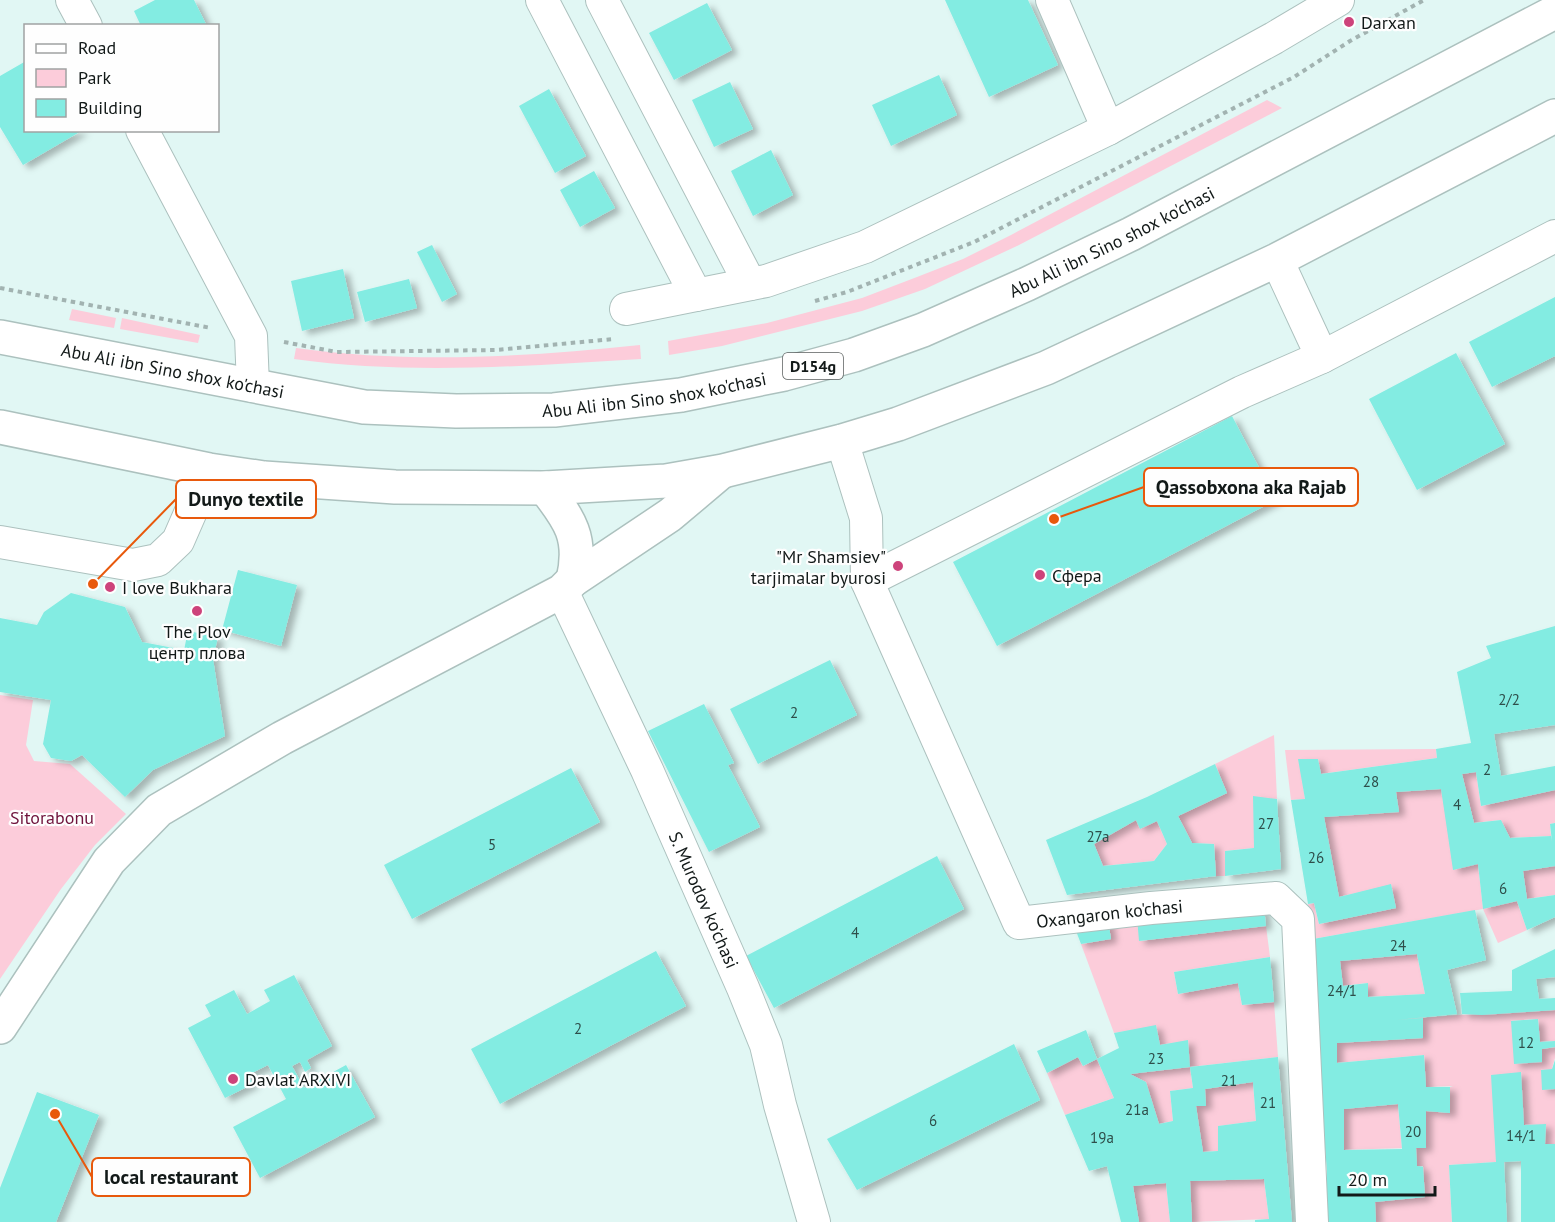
<svg xmlns="http://www.w3.org/2000/svg" width="1555" height="1222" font-family="'PT Sans',sans-serif">
  <style>
    .green { fill: #fcccda }
    .building { fill: #83ece2; fill-rule: evenodd; filter: url(#shadow) }
    .lines { fill: none; stroke-linecap: round; stroke-linejoin: round }
    .minor-casing { stroke: #acc1be; stroke-width: 34 }
    .major-casing { stroke: #acc1be; stroke-width: 36 }
    .path { stroke: #a2b3b1; stroke-width: 4; stroke-dasharray: 4.5 4.5; stroke-linecap: butt }
    .minor { stroke: #fff; stroke-width: 32 }
    .major { stroke: #fff; stroke-width: 33 }
    .poi-dot { fill: #cd437b; stroke: #fefefe; stroke-width: 2 }
    .labels { text-anchor: middle; dominant-baseline: central; stroke-width: 4.5; stroke-linejoin: round; paint-order: stroke }
    .number-label { font-size: 15px; fill: #2e4e4a }
    .shield { fill: #fefefe; stroke: #595e5d; stroke-width: 1.5 }
    .shield-label { font-size: 16px; font-weight: bold; fill: #121918 }
    .poi-label { font-size: 18px; fill: #121918; stroke: #fefefe; text-anchor: start }
    .street-label { font-size: 18px; fill: #121918; stroke: #fefefe }
    .park-label { font-size: 18px; fill: #6f133c; stroke: #fefefe }
    .leader { fill: none; stroke: #e8590c; stroke-width: 2 }
    .callout-dot { fill: #e8590c; stroke: #fefefe; stroke-width: 2 }
    .callout { fill: #fefefe; stroke: #e8590c; stroke-width: 2 }
    .callout-label { font-size: 20px; text-anchor: middle; font-weight: bold; fill: #121918 }
  </style>
  <defs>
    <filter id="shadow"><feDropShadow dx="6" dy="4" stdDeviation="3" flood-color="#0004"/></filter>
  </defs>
  <rect width="100%" height="100%" fill="#e1f7f4"/>
  <path class="green" d="M1267,100L1282,108L1019,245L925,289L862,311L722,346L669,355L668,341L767,323L862,298L917,277L963,259L1011,235Z
    M72,309L116,318L114,328L69,320Z
    M122,318L200,335L198,343L120,329Z
    M640,345L641,359C525,366 409,375 294,359L296,348C410,364 526,357 640,345Z
    M0,695L33,700L26,745L34,761L70,764L126,814L95,845L61,889L0,979Z
    M1274,735L1277,799L1254,848L1225,851V876H1216L1214,844L1192,843L1178,816L1227,793L1215,764Z
    M1436,749L1437,758L1321,774L1318,759H1299L1305,799L1291,800L1285,750Z
    M1476,772L1481,806L1555,790V823L1550,824L1551,836L1510,838L1500,820L1474,823L1462,774Z
    M1441,789L1478,864L1483,908L1517,901L1527,930L1498,943L1483,909L1313,939L1308,904L1314,903L1319,924L1396,908L1391,885L1339,897L1324,817L1399,812L1396,792Z
    M1136,820L1140,828L1157,821L1167,844L1154,861L1103,866L1094,844Z
    M1555,866V895L1527,899L1523,871Z
    M1137,917L1140,941L1266,926L1270,957L1174,972L1178,994L1238,983L1242,1005L1274,1002L1278,1057L1190,1067L1193,1088L1170,1091L1173,1121L1159,1124L1146,1083L1130,1074L1189,1067L1188,1041L1160,1045L1156,1026L1114,1033L1081,944L1111,939L1108,920Z
    M1417,954L1425,994L1368,997L1367,983L1343,986L1340,961Z
    M1555,1010V1041L1540,1042L1538,1019L1511,1021L1542,1062V1049L1555,1047V1058L1552,1069L1555,1089V1144H1545L1546,1125H1524L1496,1162L1449,1165L1452,1222H1376L1375,1202L1425,1197L1423,1166H1417L1416,1148H1426V1111L1450,1113V1087L1453,1086L1426,1087L1424,1055L1337,1063V1043L1423,1038V1018C1467,1013 1511,1013 1555,1010Z
    M1078,1057L1083,1066L1097,1059L1114,1098L1065,1115L1047,1073Z
    M1253,1082L1256,1121L1219,1126L1218,1151L1203,1152L1196,1106L1206,1105L1205,1089Z
    M1398,1104L1402,1148L1344,1150L1343,1109Z
    M1264,1179L1269,1219L1192,1222L1190,1181Z
    M1166,1183L1170,1222H1139L1133,1186Z"/>
  <path class="building" d="M155,0H194L207,26H141L134,11Z
    M945,0H1028L1058,65L989,97Z
    M707,3L732,50L674,80L649,33Z
    M26,61V130H83L23,165L0,127V76Z
    M939,75L957,115L891,146L872,105Z
    M730,82L753,129L714,147L692,100Z
    M549,89L586,156L555,173L519,106Z
    M771,150L793,195L753,216L731,171Z
    M594,171L615,208L580,227L560,190Z
    M432,245L457,294L442,302L417,252Z
    M343,269L354,318L302,331L291,281Z
    M409,279L417,308L365,322L357,292Z
    M1555,297V356L1492,387L1469,342Z
    M1456,353L1505,444L1417,490L1369,399Z
    M1232,416L1276,500L997,646L953,562Z
    M238,570L297,585L281,646L222,630Z
    M71,593L125,607L142,642L184,650L188,631L218,637L213,659L225,736L153,770L125,797L82,755L71,761L51,758L43,744L51,700L0,692V618L37,625L44,612Z
    M1555,626V725L1494,734L1501,776L1555,766V790L1481,806L1476,772L1462,774L1474,823L1501,820L1510,838L1551,836L1552,842L1550,824L1555,823V866L1523,871L1527,899L1555,895V917L1527,930L1517,901L1483,909L1478,864L1453,870L1441,789L1396,792L1399,812L1324,817L1339,897L1391,884L1396,908L1319,924L1314,903L1308,904L1291,800L1305,799L1298,759H1318L1321,774L1437,758L1436,749L1471,743L1457,672L1491,658L1486,646Z
    M830,660L857,715L758,764L730,709Z
    M704,704L734,763L728,765L760,827L709,852L648,731Z
    M1215,764L1227,793L1178,816L1192,843L1214,844L1216,876L1067,895L1046,840L1147,797ZM1136,820L1140,829L1157,821L1167,844L1154,861L1103,866L1094,844Z
    M571,768L600,822L412,919L384,865Z
    M1253,796L1277,799L1281,869L1225,876V851L1254,848Z
    M937,856L964,909L774,1008L746,956Z
    M1264,907L1266,926L1139,941L1137,917Z
    M1475,910L1486,960L1447,970L1457,1014L1396,1020L1423,1018V1038L1337,1043V1063L1424,1055L1426,1087H1450V1113L1426,1111V1148H1416L1417,1166L1423,1167L1425,1197L1375,1202L1376,1222H1327V1170L1320,1093L1313,939ZM1417,954L1425,994L1368,997V983L1343,986L1340,961ZM1398,1104L1402,1149L1344,1150V1109Z
    M1108,920L1111,939L1081,944L1073,923Z
    M1555,949V977L1536,979L1539,999L1555,998V1010L1482,1015L1462,1014L1460,993L1512,991V970Z
    M656,951L686,1006L500,1104L471,1049Z
    M1270,957L1274,1002L1242,1005L1238,983L1178,994L1174,972Z
    M294,975L332,1046L307,1060L311,1068L305,1072L300,1062L292,1066L304,1088L346,1065L375,1117L260,1178L233,1127L286,1099L268,1065L248,1075L253,1084L225,1098L188,1028L211,1016L205,1005L234,990L247,1014L270,1001L264,990Z
    M1538,1019L1540,1042L1555,1041V1047L1542,1049V1062L1514,1064L1511,1021Z
    M1156,1025L1160,1045L1188,1040L1190,1067L1278,1057L1292,1222H1255V1220L1269,1219L1264,1179L1190,1181L1192,1222H1170L1166,1183L1133,1186L1139,1222H1121L1107,1166L1089,1171L1065,1115L1114,1098L1097,1059L1119,1048L1114,1033ZM1190,1067L1193,1088L1170,1091L1173,1121L1159,1124L1146,1082L1130,1074ZM1253,1082L1256,1121L1218,1126V1151L1203,1152L1196,1106H1206L1205,1089Z
    M1086,1030L1097,1059L1083,1066L1078,1057L1047,1073L1037,1051Z
    M1014,1044L1040,1100L857,1190L827,1139Z
    M1555,1060V1089L1542,1090L1541,1070L1552,1069Z
    M1521,1072L1524,1125L1546,1124L1545,1144H1555V1222H1521V1161L1504,1162L1507,1222H1452L1449,1165L1496,1162L1491,1075Z
    M37,1092L99,1115L56,1222H0V1188Z"/>
  <g class="lines">
    <defs>
      <g id="minor">
        <path d="M72,0L86,26"/>
        <path d="M542,0L696,295"/>
        <path d="M602,0L750,284"/>
        <path d="M1052,0L1108,129L1274,38L1338,0"/>
        <path d="M142,130L251,336L253,386"/>
        <path d="M626,309L766,281L865,247L1108,129"/>
        <path d="M1322,357L1555,236"/>
        <path id="s1" d="M842,441L866,518L867,581L1019,923L1151,908L1276,898L1298,919L1312,1222"/>
        <path d="M0,542L133,565L158,560L178,541L209,470"/>
        <path d="M867,581L1242,392L1322,357L1277,260"/>
        <path id="s2" d="M562,591L647,770L743,988L766,1045L780,1105L814,1222"/>
      </g>
      <g id="major">
        <path id="s3" d="M0,337L364,407L456,411L554,410L681,395L784,374L854,355L923,330L1027,284L1131,234L1555,12"/>
        <path d="M0,427L209,470L264,478L395,487L545,488L666,481L723,471L842,441L898,424L1046,368L1277,260L1555,116"/>
        <path d="M545,488C570,520 583,538 573,580"/>
        <path d="M0,1027L109,861L159,810L282,738L562,591L573,580L670,515L721,472"/>
      </g>
    </defs>
    <use href="#minor" class="minor-casing"/>
    <use href="#major" class="major-casing"/>
    <path class="path" d="M0,288L211,328
      M815,301L847,292L974,242L1294,77L1350,41L1424,0
      M284,342L337,352L496,350L614,339"/>
    <use href="#minor" class="minor"/>
    <use href="#major" class="major"/>
  </g>
  <g class="poi-dot">
    <circle cx="1349" cy="22" r="6"/>
    <circle cx="898" cy="566" r="6"/>
    <circle cx="1040" cy="575" r="6"/>
    <circle cx="110" cy="587" r="6"/>
    <circle cx="197" cy="611" r="6"/>
    <circle cx="233" cy="1079" r="6"/>
  </g>
  <g class="labels">
    <g class="number-label">
      <text x="1509" y="699">2/2</text>
      <text x="794" y="712">2</text>
      <text x="1487" y="769">2</text>
      <text x="1371" y="781">28</text>
      <text x="1457" y="804">4</text>
      <text x="1266" y="823">27</text>
      <text x="1098" y="836">27a</text>
      <text x="492" y="844">5</text>
      <text x="1316" y="857">26</text>
      <text x="1503" y="888">6</text>
      <text x="855" y="932">4</text>
      <text x="1398" y="945">24</text>
      <text x="1342" y="990">24/1</text>
      <text x="578" y="1028">2</text>
      <text x="1526" y="1042">12</text>
      <text x="1156" y="1058">23</text>
      <text x="1229" y="1080">21</text>
      <text x="1268" y="1102">21</text>
      <text x="1137" y="1109">21a</text>
      <text x="933" y="1120">6</text>
      <text x="1413" y="1131">20</text>
      <text x="1521" y="1135">14/1</text>
      <text x="1102" y="1137">19a</text>
    </g>
    <rect class="shield" x="783" y="353" width="60" height="26" rx="4.5"/>
    <g class="shield-label">
      <text x="813" y="366">D154g</text>
    </g>
    <g class="poi-label">
      <text x="1361" y="22">Darxan</text>
      <text x="886" y="556" text-anchor="end">"Mr Shamsiev"<tspan x="886" dy="21">tarjimalar byurosi</tspan></text>
      <text x="1052" y="575">Сфера</text>
      <text x="122" y="587">I love Bukhara</text>
      <text x="197" y="631" text-anchor="middle">The Plov<tspan x="197" dy="21">центр плова</tspan></text>
      <text x="245" y="1079">Davlat ARXIVI</text>
    </g>
    <g class="street-label">
      <text stroke="none"><textPath href="#s3" startOffset="1148">Abu Ali ibn Sino shox ko'chasi</textPath></text>
      <text stroke="none"><textPath href="#s3" startOffset="176">Abu Ali ibn Sino shox ko'chasi</textPath></text>
      <text stroke="none"><textPath href="#s3" startOffset="662">Abu Ali ibn Sino shox ko'chasi</textPath></text>
      <text stroke="none"><textPath href="#s2" startOffset="340">S. Murodov ko'chasi</textPath></text>
      <text stroke="none"><textPath href="#s1" startOffset="609">Oxangaron ko'chasi</textPath></text>
    </g>
    <g class="park-label">
      <text x="52" y="817">Sitorabonu</text>
    </g>
  </g>
  <path class="leader" d="M1054 519L1144 487M93 584L176 499M55 1114L92 1177"/>
  <g class="callout-dot">
    <circle cx="1054" cy="519" r="6"/>
    <circle cx="93" cy="584" r="6"/>
    <circle cx="55" cy="1114" r="6"/>
  </g>
  <g class="callout">
    <rect x="1144" y="468" width="214" height="38" rx="6"/>
    <rect x="176" y="480" width="140" height="38" rx="6"/>
    <rect x="92" y="1158" width="158" height="38" rx="6"/>
  </g>
  <g class="callout-label">
    <text x="1251" y="494">Qassobxona aka Rajab</text>
    <text x="246" y="506">Dunyo textile</text>
    <text x="171" y="1184">local restaurant</text>
  </g>
  <rect x="24" y="24" width="195" height="108" fill="#fefefe" stroke="#a0a2a2" stroke-width="1.5"/>
  <rect x="36" y="44" width="30" height="9" fill="#ffffff" stroke="#a0a2a2" stroke-width="1.5"/>
  <text x="78" y="54" font-size="18" fill="#121918">Road</text>
  <rect x="36" y="69" width="30" height="18" fill="#fcccda" stroke="#a0a2a2" stroke-width="1.5"/>
  <text x="78" y="84" font-size="18" fill="#121918">Park</text>
  <rect x="36" y="99" width="30" height="18" fill="#83ece2" stroke="#a0a2a2" stroke-width="1.5"/>
  <text x="78" y="114" font-size="18" fill="#121918">Building</text>
  <path d="M1339 1186v9h96v-9" fill="none" stroke="#121918" stroke-width="3"/>
  <text x="1348" y="1186" font-size="18" fill="#121918" stroke="#fefefe" stroke-width="4.5" paint-order="stroke">20 m</text>
</svg>
